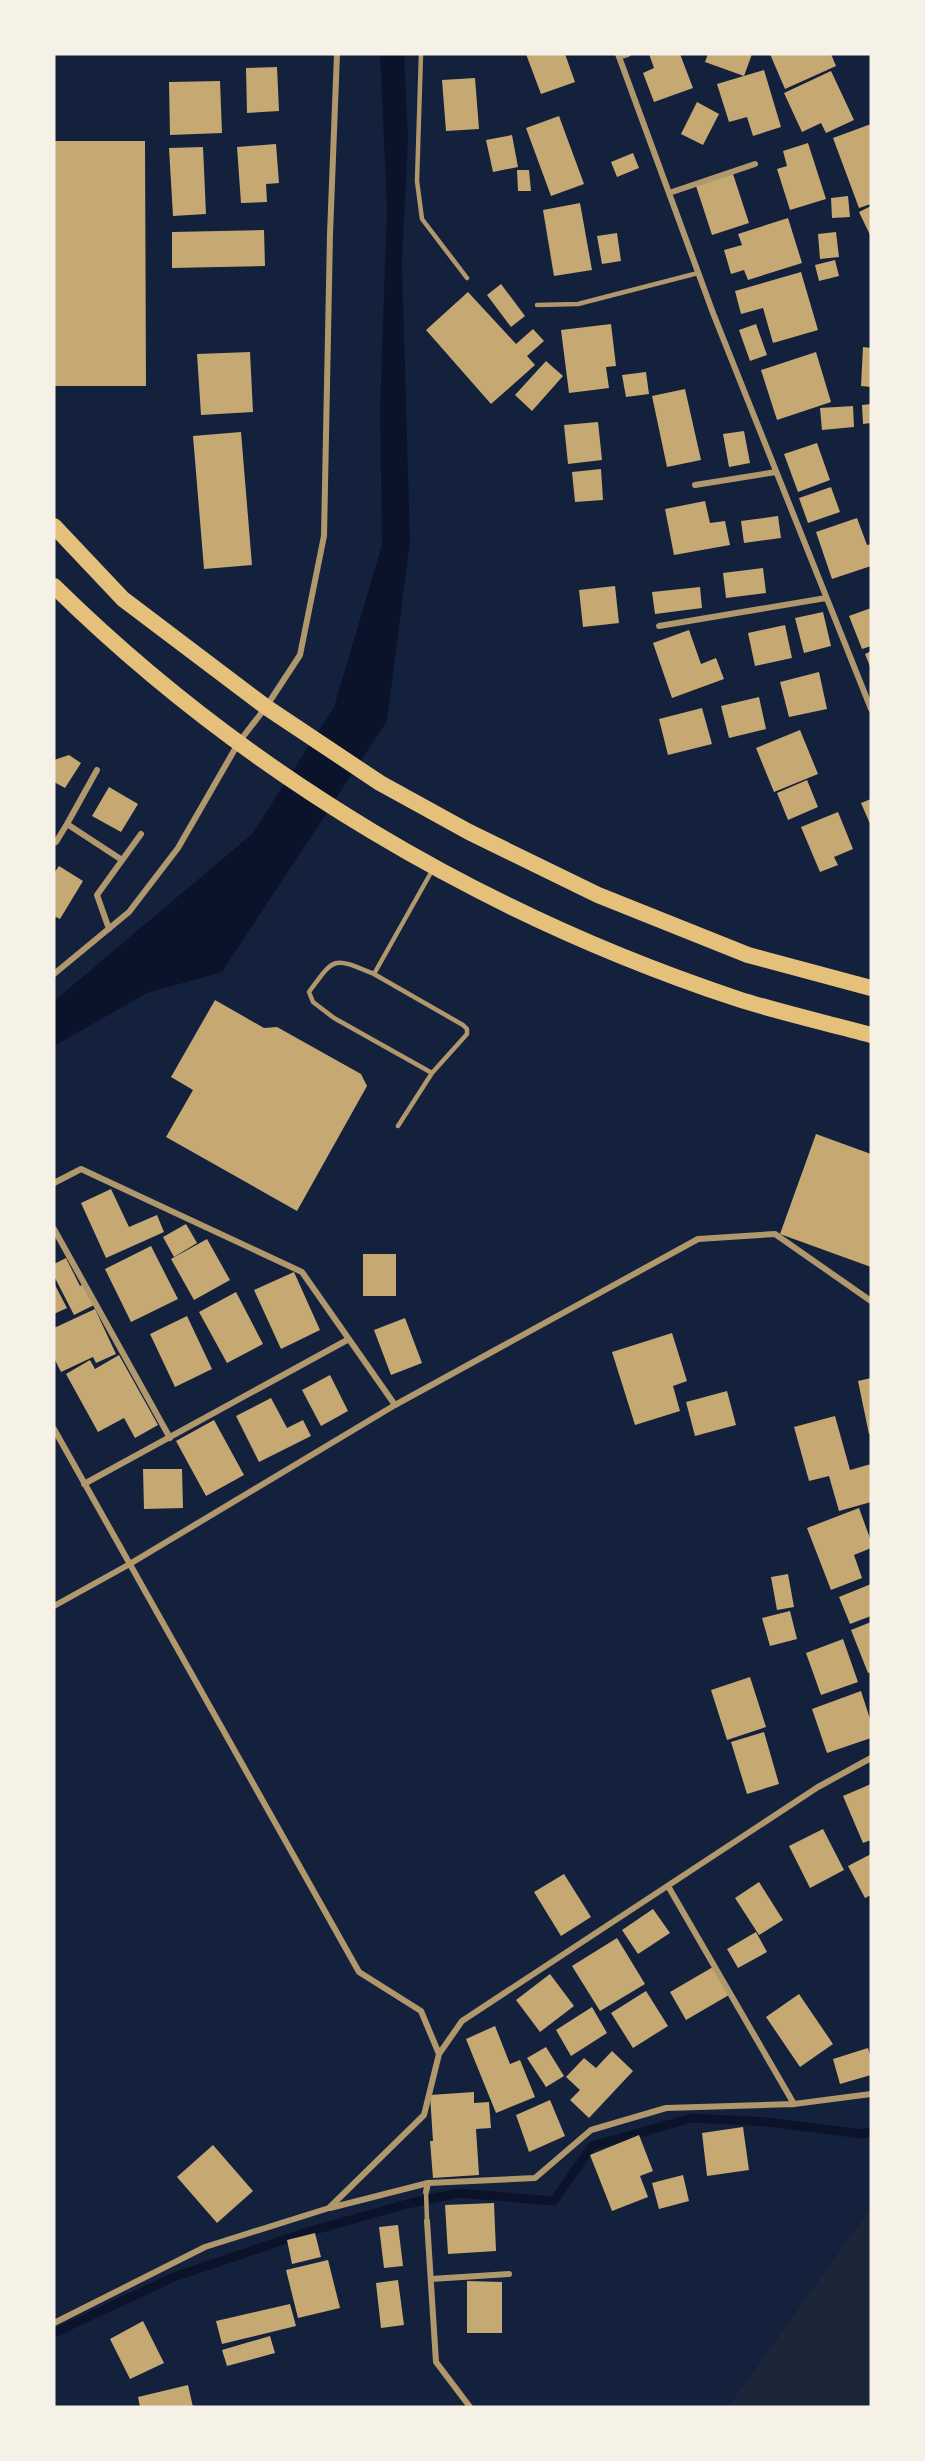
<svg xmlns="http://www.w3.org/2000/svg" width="925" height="2461" font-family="'Fira Sans Condensed',sans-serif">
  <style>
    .green { fill: #1d2539 }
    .water { fill: #0b132b }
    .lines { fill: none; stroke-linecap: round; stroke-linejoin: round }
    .stream { stroke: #0b132b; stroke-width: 9 }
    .building { fill: #c6a872 }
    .service { stroke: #b1986c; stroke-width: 4.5 }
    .minor { stroke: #b1986c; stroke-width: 6 }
    .trunk { stroke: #e5c07b; stroke-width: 16 }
  </style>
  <rect width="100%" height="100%" fill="#14213d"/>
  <path class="green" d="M871,2208V2407H728Z"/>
  <path class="water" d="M380,54H404L408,137L402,263L410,541L387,721L222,972L147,993L54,1046V1001L252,834L334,707L382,545L380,408L387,208Z"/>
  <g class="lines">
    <path class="stream" d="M54,2333L174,2277L304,2233L407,2204L458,2193L554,2201L592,2146L692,2118L767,2122L862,2134L871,2132"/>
  </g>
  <path class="building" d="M526,54H565L575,82L541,94Z
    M649,54H680L693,88L654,102L643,73L654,68Z
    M708,54H752L744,76L705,62Z
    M770,54H831L836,66L785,89Z
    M277,67L279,111L247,113L246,68Z
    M764,70L781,127L753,136L747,117L729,122L717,84Z
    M831,71L854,120L826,133L821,123L802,132L784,93Z
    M475,78L479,129L446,131L442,80Z
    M220,81L222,133L170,135L169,82Z
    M697,102L719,114L703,145L681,134Z
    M559,116L584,184L551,196L526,128Z
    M871,124V204L859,208L833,138Z
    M512,135L518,167L493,172L486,140Z
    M54,141H145L146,386H54Z
    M808,143L826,199L790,210L777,169L787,166L783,151Z
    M276,144L279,183L266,184L267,202L241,203L237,147Z
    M203,147L206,214L173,216L169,148Z
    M633,153L639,168L617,177L611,162Z
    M517,170H529L531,191H518Z
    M733,174L749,223L712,235L696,186Z
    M848,196L850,217L832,218L831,198Z
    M580,203L592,270L554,276L543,210Z
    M871,206V237L859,212Z
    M788,218L802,263L748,280L744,270L731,274L724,250L742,245L738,234Z
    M264,230L265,266L172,268V232Z
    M836,232L839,257L820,259L818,234Z
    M617,233L621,261L602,264L597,236Z
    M835,260L839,276L819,281L815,265Z
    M801,272L818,330L773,343L763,308L741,314L735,291Z
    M501,284L525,316L511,327L487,295Z
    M468,292L516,344L533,329L544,341L527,356L535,365L491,404L426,330Z
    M611,324L616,366L606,367L609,388L569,393L561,330Z
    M756,324L767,355L750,361L739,330Z
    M863,347L871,348V387L861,386Z
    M250,352L253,412L201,415L197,354Z
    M816,352L831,402L777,420L761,370Z
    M546,361L563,376L532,411L515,395Z
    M646,372L649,394L626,397L622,375Z
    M685,389L701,460L667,467L652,396Z
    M871,404V423L863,424L862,405Z
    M853,406L854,427L822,430L820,408Z
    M598,422L602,460L568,464L564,425Z
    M744,431L750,463L729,467L723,434Z
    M241,432L252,565L204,569L193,436Z
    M817,443L830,480L798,492L784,454Z
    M601,469L603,500L575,502L572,472Z
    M831,487L840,512L808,523L799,498Z
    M705,501L710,523L725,521L730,545L674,555L665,509Z
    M778,516L781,538L744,543L741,521Z
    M857,518L867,545L871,544V566L832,579L816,532Z
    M763,568L766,593L726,598L723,573Z
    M615,586L619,623L583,627L579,590Z
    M700,587L702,608L655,614L652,592Z
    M871,608V646L862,649L849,616Z
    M823,612L831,646L804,653L795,618Z
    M785,625L792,658L755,666L748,633Z
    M689,630L701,664L716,658L724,679L672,698L653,643Z
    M871,651V669L865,654Z
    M819,672L827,709L789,717L780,682Z
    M759,697L766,729L729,738L721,706Z
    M702,708L712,744L668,755L659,719Z
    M800,730L818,774L774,792L756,748Z
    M69,755L81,763L65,788L54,782V760Z
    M807,780L818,807L788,820L777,793Z
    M109,787L138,804L121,832L92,816Z
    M871,799V826L861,803Z
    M838,812L853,849L834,857L838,865L820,872L801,827Z
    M59,866L83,881L60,919L54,916V873Z
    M215,1000L264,1028L277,1027L361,1074L367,1086L297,1211L166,1137L193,1090L171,1077Z
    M816,1134L871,1154V1267L780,1234Z
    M111,1189L129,1227L157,1215L164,1232L106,1258L81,1203Z
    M186,1224L197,1243L174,1257L163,1237Z
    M207,1239L230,1280L194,1300L171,1259Z
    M151,1246L178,1299L131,1322L105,1269Z
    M363,1254H396V1296H363Z
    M66,1258L80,1286L83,1284L94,1305L74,1315L54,1276V1264Z
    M294,1272L320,1330L281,1349L254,1290Z
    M54,1283L67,1308L54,1314Z
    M236,1292L263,1344L227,1363L199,1312Z
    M95,1309L116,1354L96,1363L93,1357L61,1372L54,1358V1328Z
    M187,1316L212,1369L175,1387L150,1334Z
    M405,1318L422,1363L391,1375L374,1330Z
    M672,1333L687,1381L673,1386L680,1411L635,1425L612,1352Z
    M119,1355L158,1425L135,1438L124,1418L98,1432L66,1374L90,1360L95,1369Z
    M330,1375L348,1411L321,1426L302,1390Z
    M871,1378V1434H869L858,1381Z
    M727,1391L736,1425L695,1436L686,1402Z
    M271,1398L287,1428L303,1420L311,1436L259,1462L236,1416Z
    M835,1416L850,1470L871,1464V1502L839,1511L829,1476L809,1481L794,1427Z
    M214,1420L244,1475L206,1496L176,1441Z
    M143,1469H182L183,1508L144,1509Z
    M859,1508L871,1541V1548L854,1555L862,1578L831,1590L807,1528Z
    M788,1574L794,1607L777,1610L771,1577Z
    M871,1584V1616L850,1624L839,1597Z
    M790,1611L797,1639L770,1646L762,1618Z
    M871,1622V1672L868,1673L851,1630Z
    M843,1639L858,1682L821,1695L806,1653Z
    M750,1677L766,1727L727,1740L711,1690Z
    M861,1691L871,1722V1738L827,1753L812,1709Z
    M764,1732L779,1784L747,1794L731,1742Z
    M871,1784V1840L863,1843L843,1796Z
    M823,1829L844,1870L810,1888L789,1846Z
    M871,1854V1895L865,1898L848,1866Z
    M564,1874L591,1917L561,1936L534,1892Z
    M759,1882L783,1920L759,1935L735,1898Z
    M653,1909L670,1933L638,1954L622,1930Z
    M756,1932L767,1952L738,1968L727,1949Z
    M617,1938L645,1984L600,2011L572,1966Z
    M713,1967L729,1995L686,2020L670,1992Z
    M550,1974L574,2006L540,2032L516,2000Z
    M646,1991L668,2026L633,2048L611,2013Z
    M799,1994L833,2044L800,2067L766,2017Z
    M592,2007L607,2033L571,2056L556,2030Z
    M495,2026L510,2064L520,2060L535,2097L496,2113L466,2039Z
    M546,2047L564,2076L546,2087L527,2058Z
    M868,2048L871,2058V2075L840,2084L833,2059Z
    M612,2051L633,2071L589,2118L570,2100L580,2090L566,2077L584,2058L596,2068Z
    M474,2092V2103L489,2102L491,2128L476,2129L479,2175L433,2178L430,2141H433L430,2095Z
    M550,2100L565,2136L529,2152L516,2115Z
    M743,2127L749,2170L707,2176L702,2133Z
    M639,2135L653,2171L640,2176L648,2197L612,2211L590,2155Z
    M213,2145L253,2191L217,2223L177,2177Z
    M683,2175L689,2201L659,2209L652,2183Z
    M494,2203L496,2251L448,2254L445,2205Z
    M398,2225L403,2266L384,2268L379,2227Z
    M315,2233L321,2257L292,2264L287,2240Z
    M328,2260L340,2308L298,2318L286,2270Z
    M398,2280L404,2325L381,2328L376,2283Z
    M467,2281L502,2282V2333H467Z
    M290,2304L296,2326L222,2344L216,2321Z
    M143,2321L164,2363L130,2379L110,2339Z
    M270,2336L275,2353L227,2366L222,2350Z
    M188,2385L193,2407H140L138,2397Z"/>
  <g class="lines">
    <path class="service" d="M421,54L417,181L422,219L467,278
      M537,305L578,304L698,273
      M374,974C333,957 335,956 309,992L313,1002L334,1018L432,1073
      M398,1126L432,1073L467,1034V1029L463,1025L374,974L433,869
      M426,2192L427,2221"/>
    <path class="minor" d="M618,54L713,313L871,709
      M619,57L628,54
      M669,193L755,164
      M695,485L776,472
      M659,626L826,598
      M67,824L97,770
      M56,842L67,824L122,860
      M109,929L97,895L141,834
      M54,974L129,912L178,848L239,742L266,707L300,655L324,536L330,234L337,54
      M54,1183L81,1169L302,1272L395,1405
      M54,1229L170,1438
      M54,1429L359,1972L421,2011L439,2054
      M84,1484L349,1339
      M54,1606L128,1565L395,1405L698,1239L775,1234L871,1301
      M668,1886L794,2104
      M426,2192L428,2183
      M330,2208L428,2183L535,2178L591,2130L666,2108L794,2104L871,2094
      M427,2221L436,2362L470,2407
      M431,2279L509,2274
      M54,2323L205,2247L329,2208L424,2115L439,2054L462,2021L818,1787L871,1758"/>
    <path class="trunk" d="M54,526L123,599L266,707L380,783L469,832L598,895L748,955L871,988
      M54,586C245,774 484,915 738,999C782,1013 827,1023 871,1035"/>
  </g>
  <rect width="925" height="2461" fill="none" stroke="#f6f1e7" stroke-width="111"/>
</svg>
